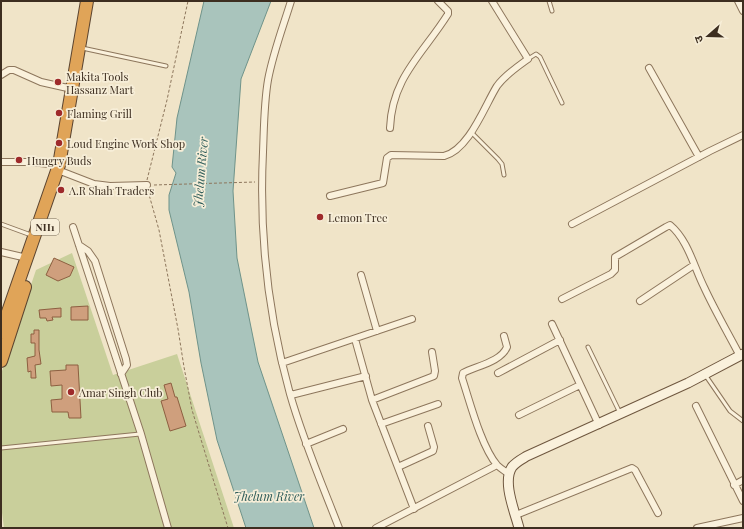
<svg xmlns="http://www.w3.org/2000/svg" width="744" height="529" font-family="'Playfair Display','Noto Sans Devanagari',serif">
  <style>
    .green { fill: #c9cf9b }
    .water { fill: #a9c4bc; stroke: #6f938a }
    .building { fill: #cf9f7d; stroke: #8d5f41 }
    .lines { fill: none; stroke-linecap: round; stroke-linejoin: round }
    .lane-casing { stroke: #8d765c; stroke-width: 5 }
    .street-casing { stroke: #8d765c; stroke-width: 8 }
    .secondary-casing { stroke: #6f573f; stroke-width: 11 }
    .highway-casing { stroke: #5b4430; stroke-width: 14 }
    .path { stroke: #8d765c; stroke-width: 1; stroke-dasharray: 3 2; stroke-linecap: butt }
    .lane { stroke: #faf1dc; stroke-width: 3 }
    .street { stroke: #faf1dc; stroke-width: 6 }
    .secondary { stroke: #faf1dc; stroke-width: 9 }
    .highway { stroke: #e0a458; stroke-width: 12 }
    .poi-dot { fill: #9e2a2b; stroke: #f7eed8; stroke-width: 1.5 }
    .labels { text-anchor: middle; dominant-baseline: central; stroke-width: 3.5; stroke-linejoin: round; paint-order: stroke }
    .shield { fill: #f7eed8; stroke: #756857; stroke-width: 1 }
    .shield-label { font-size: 10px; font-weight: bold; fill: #3d2e20 }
    .poi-label { font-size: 11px; fill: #3d2e20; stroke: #f7eed8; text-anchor: start }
    .water-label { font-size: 12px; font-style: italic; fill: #2f5d5a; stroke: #f7eed8 }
  </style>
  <rect width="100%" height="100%" fill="#f0e4c8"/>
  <path class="green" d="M72,253L113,375L177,354L234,528H4L1,505V374L36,270Z"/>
  <path class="water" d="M204,1H271L241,79L233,191L237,258L258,362L314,528H246L217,440L201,363L189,292L169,210V195L176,173L172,167L177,118Z"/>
  <path class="building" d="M54,258L74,267L70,276L58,281L46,275Z
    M88,306V320H71V307Z
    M61,308V317H52L53,320L47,321L46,318H40L39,310Z
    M34,330H39V350L41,364L35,365L36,378H31V371L28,372L27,358L35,356V343H31V334H34Z
    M66,365H78L81,418H69L68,412H52L51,400L62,399V385L51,386L50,371L66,370Z
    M171,383L175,397H177L186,426L170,431L161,401L168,399L164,385Z"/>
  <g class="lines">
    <defs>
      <path id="lane" d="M549,1L552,11
        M82,48L166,66
        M528,59L536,54L540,57L562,103
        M471,132L498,159L502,164L504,175
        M1,224L31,235
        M588,347L620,413
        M706,376L730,411L743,421
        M1,448L140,434"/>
      <path id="street" d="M291,1C283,27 273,53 268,80C264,103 264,128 263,152C259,234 268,315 290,394C303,440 322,484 339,528
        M738,1L743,11
        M649,68L699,157
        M1,75L9,70H14L41,82L72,89
        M390,128C392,77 423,54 448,14V11L438,1
        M1,162H30L59,165
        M63,172L94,184L110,186L147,185
        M330,196L383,183L387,158L391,155L444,156C469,150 485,105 497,86C505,75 517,67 528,59L492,1
        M572,224L710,151L743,135
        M73,227L141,434L168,528
        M79,245L88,251L95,261L126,359L127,365L121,374
        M1,252L27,258
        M361,275L377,331
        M562,299L611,274L615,270V257L666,227L670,225C688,240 694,267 704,287C715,311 728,333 740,356
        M640,301L694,265
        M552,324L599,425
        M504,336L507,347C501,362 476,366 463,373L462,378C470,402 481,446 497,465C501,469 505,471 509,474
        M355,339L372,400L414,509
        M282,363L412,319
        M498,373L560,340
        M291,395L366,376
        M372,400L434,376L435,371L432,352
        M696,406L743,501
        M519,415L580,385
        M381,424L438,404
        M306,444L343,429
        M398,467L433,451L434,447L428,426
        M734,485L743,480
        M516,515L632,468L635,470L658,513
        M376,528L497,465
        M697,528L743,518"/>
      <path id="secondary" d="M519,528C515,512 502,482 512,467C516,462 522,459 527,456L688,383L743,354"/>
      <path id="highway" d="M1,332L59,165L87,1
        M1,361L25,287"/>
    </defs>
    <use href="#lane" class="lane-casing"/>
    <use href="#street" class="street-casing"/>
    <use href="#secondary" class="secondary-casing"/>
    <use href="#highway" class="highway-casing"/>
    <path class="path" d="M147,180L167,100L188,1
      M154,185L255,182
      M148,191L159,230L178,329L184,367L192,410L228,528"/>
    <use href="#lane" class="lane"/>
    <use href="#street" class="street"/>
    <use href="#secondary" class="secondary"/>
    <use href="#highway" class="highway"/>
  </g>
  <g class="poi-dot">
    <circle cx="58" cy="82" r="4"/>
    <circle cx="59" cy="113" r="4"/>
    <circle cx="59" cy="143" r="4"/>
    <circle cx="19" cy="160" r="4"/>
    <circle cx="61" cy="190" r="4"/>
    <circle cx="320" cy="217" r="4"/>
    <circle cx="71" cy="392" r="4"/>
  </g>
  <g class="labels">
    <rect class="shield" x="31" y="219" width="28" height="16" rx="3"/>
    <g class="shield-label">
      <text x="45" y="227">NH1</text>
    </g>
    <g class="poi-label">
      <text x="66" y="76">Makita Tools<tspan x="66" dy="13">Hassanz Mart</tspan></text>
      <text x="67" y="113">Flaming Grill</text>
      <text x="67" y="143">Loud Engine Work Shop</text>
      <text x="27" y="160">Hungry Buds</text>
      <text x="69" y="190">A.R Shah Traders</text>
      <text x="328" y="217">Lemon Tree</text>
      <text x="79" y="392">Amar Singh Club</text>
    </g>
    <g class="water-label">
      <text transform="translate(200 172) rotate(-85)">Jhelum River</text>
      <text x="269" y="496">Jhelum River</text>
    </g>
  </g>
  <rect width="744" height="529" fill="none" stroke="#3d2e20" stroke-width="4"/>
  <g transform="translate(708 36) rotate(250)" stroke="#f7eed8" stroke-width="3" paint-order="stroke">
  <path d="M0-3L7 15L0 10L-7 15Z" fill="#3d2e20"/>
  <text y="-6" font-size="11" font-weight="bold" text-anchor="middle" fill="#3d2e20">उ</text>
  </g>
</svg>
